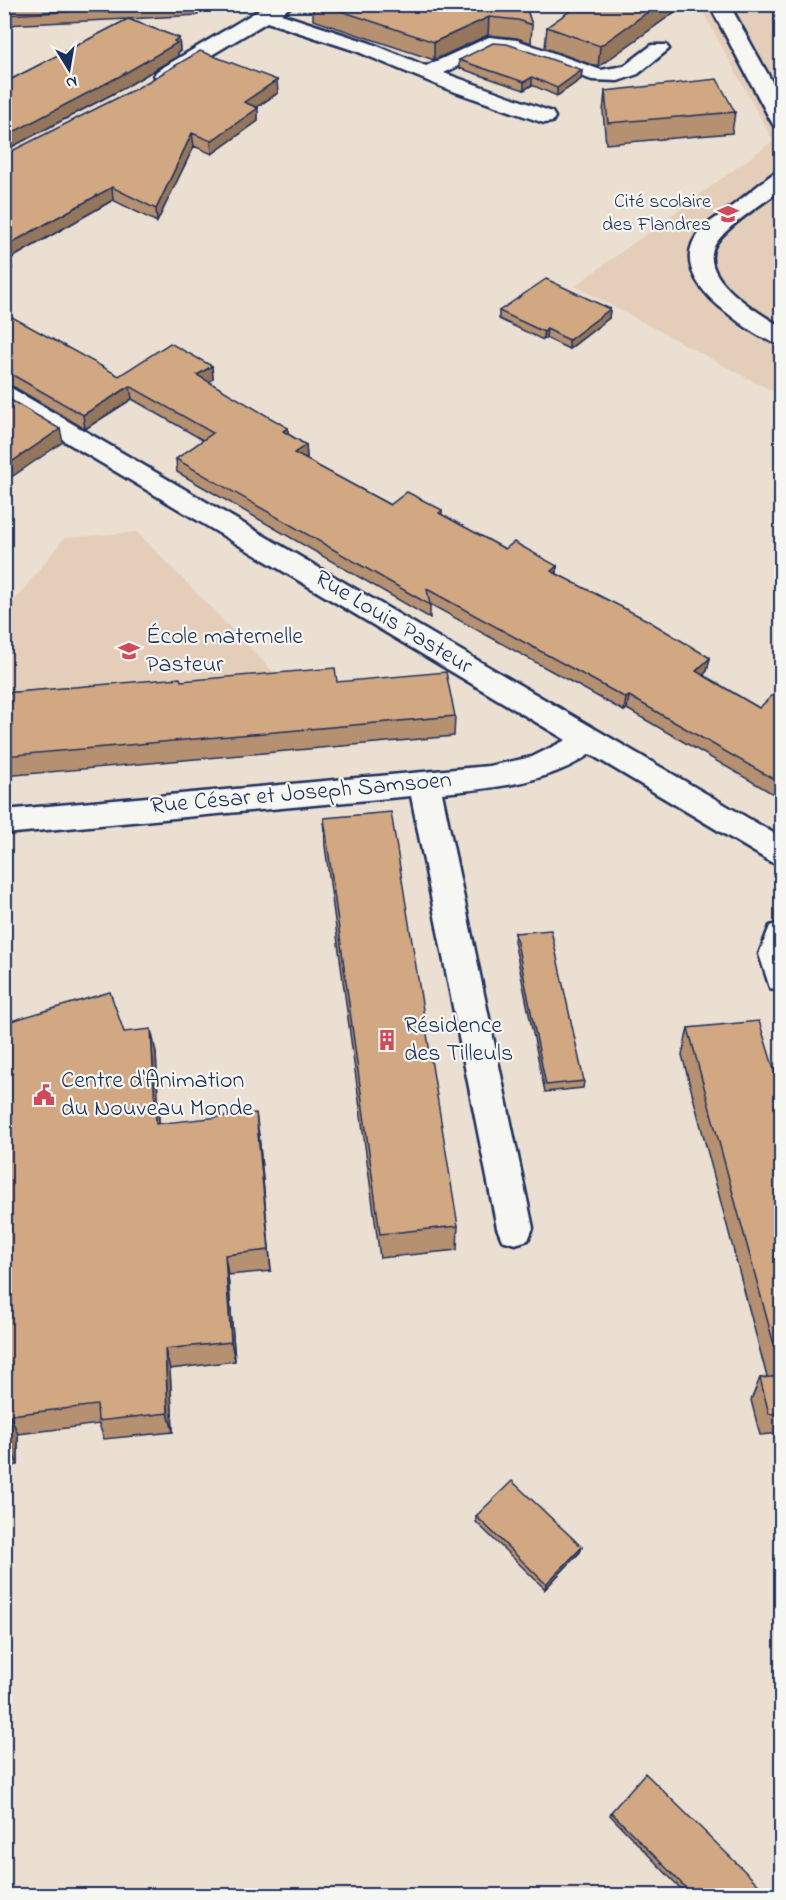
<svg xmlns="http://www.w3.org/2000/svg" width="786" height="1900" font-family="'Indie Flower',sans-serif">
  <style>
    .built { fill: #e4ceba }
    .lines { fill: none; stroke-linecap: round; stroke-linejoin: round }
    .minor-casing { stroke: #1b2f5e; stroke-width: 5 }
    .minor { fill: #f6f6f2; fill-rule: evenodd }
    .wall { fill: #b59071; stroke: #1b2f5e; stroke-width: 1.5 }
    .shaded-wall { fill: #93765c; stroke: #1b2f5e; stroke-width: 1.5 }
    .building { fill: #d2a883; stroke: #1b2f5e; stroke-width: 1.5 }
    .labels { text-anchor: middle; dominant-baseline: central; stroke-width: 4.5; stroke-linejoin: round; paint-order: stroke }
    .far-poi-label { font-size: 20px; fill: #1b2f5e; stroke: #f6f6f2; text-anchor: end }
    .street-label { font-size: 24px; fill: #1b2f5e; stroke: #f6f6f2 }
    .poi-label { font-size: 24px; fill: #1b2f5e; stroke: #f6f6f2; text-anchor: start }
  </style>
  <rect width="100%" height="100%" fill="#ebdfd1"/>
  <filter id="ink" filterUnits="userSpaceOnUse"><feTurbulence type="fractalNoise" baseFrequency=".0167" numOctaves="2"/><feDisplacementMap in="SourceGraphic" scale="12" xChannelSelector="R" yChannelSelector="G"/><feConvolveMatrix kernelMatrix="1 2 1 2 8 2 1 2 1" color-interpolation-filters="sRGB"/></filter>
  <g filter="url(#ink)">
    <path class="built" d="M699,5H781V396L575,286L773,141Z
      M137,532L293,692L5,776L4,614L64,538Z"/>
    <g class="lines">
      <defs>
        <path id="minor" d="M269,4H294L281,14L370,43L426,66L489,37L517,40L601,70L624,66L652,45H666L669,49L638,74L618,81L592,80L507,50L492,49L444,73L552,112L555,117L552,122L544,123L447,89L356,51L267,22L171,79L164,81L157,79L154,75L157,71Z
          M709,4H729L782,100V127L774,126L771,121Z
          M782,171V189C764,203 734,221 720,238C688,273 757,312 782,327V345C760,340 737,321 720,307C696,287 676,257 702,229C709,222 719,216 727,210C743,198 758,185 774,173Z
          M4,386L13,389L782,838V865L771,862L590,754C547,784 492,788 442,793L533,1228L528,1240L515,1244L502,1240L497,1228L411,796L4,834V810L489,766L532,757L566,740L4,405Z
          M782,922V991L770,988L759,954L770,926Z"/>
      </defs>
      <use href="#minor" class="minor-casing"/>
      <use href="#minor" class="minor"/>
    </g>
    <path class="wall" d="M4,4H197L198,15L128,19L179,38L180,51L178,52V56L124,88L4,151V83L128,19L4,25Z
      M313,4H525L532,25L531,43L517,38L488,35L434,60L313,20Z
      M580,4H686L598,67L545,48L547,27Z
      M459,60L582,70L581,79L557,96L532,85L524,90L459,68Z
      M605,91L735,112L732,133L606,144L603,112Z
      M278,93L257,107L258,121L212,154L194,146L157,222L113,200L10,259L12,269L4,274V155Z
      M610,309L609,318L569,349L546,338L543,340L499,319V311Z
      M4,322L119,376L212,366L213,379L209,382L288,434L306,445L307,458L305,459L390,505L442,510V515L505,549L557,566V574L710,658L707,671L703,675L759,708L782,700V799L627,709L624,711L430,604V618L177,472L176,459L203,440L132,399L85,429L14,387L4,385Z
      M181,681L337,682L455,716L454,736L4,776V693Z
      M324,818L458,1226L457,1250L380,1258L325,846Z
      M515,933L584,1081L583,1088L545,1092L514,941Z
      M4,1023L124,1032L156,1052L159,1123L259,1135L271,1271L228,1275L235,1361L170,1369L173,1432L104,1439L99,1424L18,1434V1465L4,1467Z
      M688,1028L782,1095V1433L760,1435L751,1400L760,1378L767,1377L682,1055Z
      M476,1516L582,1547L580,1552L545,1589L476,1522Z
      M611,1812L770,1896L685,1893L610,1815Z"/>
    <path class="shaded-wall" d="M659,4H686L598,67L600,46Z
      M489,17L488,35L434,60V42Z
      M179,38L180,51L178,52V56L124,88L4,151V137Z
      M582,70L581,79L557,96V88Z
      M532,77V85L524,90V82Z
      M277,80L278,93L244,115V102Z
      M258,108V121L212,154L211,141Z
      M192,133L194,146L157,222L156,209Z
      M112,187L113,200L10,259L12,269L4,274V247Z
      M610,309L609,318L569,349V340Z
      M547,329L546,338L543,340L544,332Z
      M212,366L213,379L199,389L197,375Z
      M130,386L132,399L85,429L83,415Z
      M288,428L289,441L283,431Z
      M60,429L63,442L4,482V467Z
      M306,445L307,458L295,467L294,453Z
      M557,566L556,579L551,571Z
      M710,658L707,671L694,685L696,671Z
      M629,696L627,709L624,711L626,698Z
      M151,1029L156,1052L160,1146L156,1124Z
      M256,1113L259,1135L271,1271L269,1250Z
      M225,1255L228,1275L235,1361L231,1342Z
      M165,1349L170,1369L173,1432L168,1413Z
      M10,1415L18,1434V1465L10,1447Z
      M582,1547L580,1552L545,1589L546,1584Z"/>
    <path class="building" d="M4,4H197V5L4,15Z
      M320,4H525L532,25L518,20L489,17L434,42Z
      M580,4H659L600,46L547,27Z
      M128,19L179,38L174,41L177,43L122,75L4,137V89L7,88H4V83Z
      M493,43L507,44L582,70L557,88L532,77L524,82L459,60Z
      M200,51L277,80L244,102L258,108L211,141L192,133L156,209L112,187L4,247V155L139,87Z
      M717,79L735,112L608,123L605,91Z
      M4,253L10,256L4,259Z
      M546,279L610,309L569,340L547,329L544,332L499,311Z
      M12,317L119,376L170,343L212,366L197,375L288,428L283,431L306,445L294,453L390,505L407,492L442,510L439,513L505,549L514,542L557,566L551,571L647,620L710,658L696,671L759,708L773,695L782,700V784L629,696L626,698L427,589L430,605L176,459L213,433L130,386L83,415L11,374L4,372V322Z
      M4,396L60,429L4,467Z
      M335,668L337,682L446,672L455,716L4,756V693L180,678L181,681Z
      M391,812L458,1226L380,1234L324,818Z
      M551,930L584,1081L546,1085L515,933Z
      M110,992L124,1032L151,1029L156,1124L256,1113L269,1250L225,1255L231,1342L165,1349L168,1413L98,1421L97,1405L10,1415V1447L4,1448V1023Z
      M759,1021L782,1095V1374L688,1028Z
      M782,1376V1413L769,1414L760,1378Z
      M512,1481L582,1547L546,1584L476,1516Z
      M645,1773L770,1896H683L688,1890L611,1812Z"/>
  </g>
  <defs>
    <symbol id="school-bare" viewBox="-9 -9 18 18"><path d="M0-5L7-2L0 1L-7-2ZM-4 1L0 2.5L4 1V4Q0 6-4 4Z" fill="#d1495b" stroke="#f6f6f2" stroke-width="2.5" paint-order="stroke"/></symbol>
    <symbol id="building-bare" viewBox="-9 -9 18 18"><path d="M-4-6H4V6H1V3H-1V6H-4ZM-2.5-4.3h1.7v1.8h-1.7ZM.8-4.3h1.7v1.8H.8ZM-2.5-1h1.7V.8h-1.7ZM.8-1h1.7V.8H.8Z" fill="#d1495b" stroke="#f6f6f2" stroke-width="2.5" paint-order="stroke"/></symbol>
    <symbol id="civic-bare" viewBox="-9 -9 18 18"><path d="M-.6-6.5H3V-4.5H.6V-3L4-1V1h2V6H-6V1h2V-1L-.6-3ZM-1.2 2.5V6h2.4V2.5Z" fill="#d1495b" stroke="#f6f6f2" stroke-width="2.5" paint-order="stroke"/></symbol>
  </defs>
  <g fill-rule="evenodd">
    <use href="#school-bare" x="713" y="199" width="30" height="30"/>
    <use href="#school-bare" x="114" y="636" width="30" height="30"/>
    <use href="#building-bare" x="372" y="1025" width="30" height="30"/>
    <use href="#civic-bare" x="29" y="1080" width="30" height="30"/>
  </g>
  <g class="labels">
    <g class="far-poi-label">
      <text x="711" y="202">Cité scolaire<tspan x="711" dy="23">des Flandres</tspan></text>
    </g>
    <g class="street-label">
      <text transform="translate(393 623) rotate(31)">Rue Louis Pasteur</text>
      <text transform="translate(301 794) rotate(-5)">Rue César et Joseph Samsoen</text>
    </g>
    <g class="poi-label">
      <text x="146" y="637">École maternelle<tspan x="146" dy="28">Pasteur</tspan></text>
      <text x="404" y="1026">Résidence<tspan x="404" dy="28">des Tilleuls</tspan></text>
      <text x="61" y="1081">Centre d'Animation<tspan x="61" dy="28">du Nouveau Monde</tspan></text>
    </g>
  </g>
  <rect width="786" height="1900" fill="none" stroke="#f6f6f2" stroke-width="24"/>
  <rect x="12" y="12" width="762" height="1876" fill="none" stroke="#1b2f5e" stroke-width="2" filter="url(#ink)"/>
  <g transform="translate(69 69) rotate(169)" stroke="#f6f6f2" stroke-width="4.5" paint-order="stroke">
  <path d="M0-4.5L10 22L0 15L-10 22Z" fill="#1b2f5e"/>
  <text y="-9" font-size="16" font-weight="bold" text-anchor="middle" fill="#1b2f5e">N</text>
  </g>
</svg>
